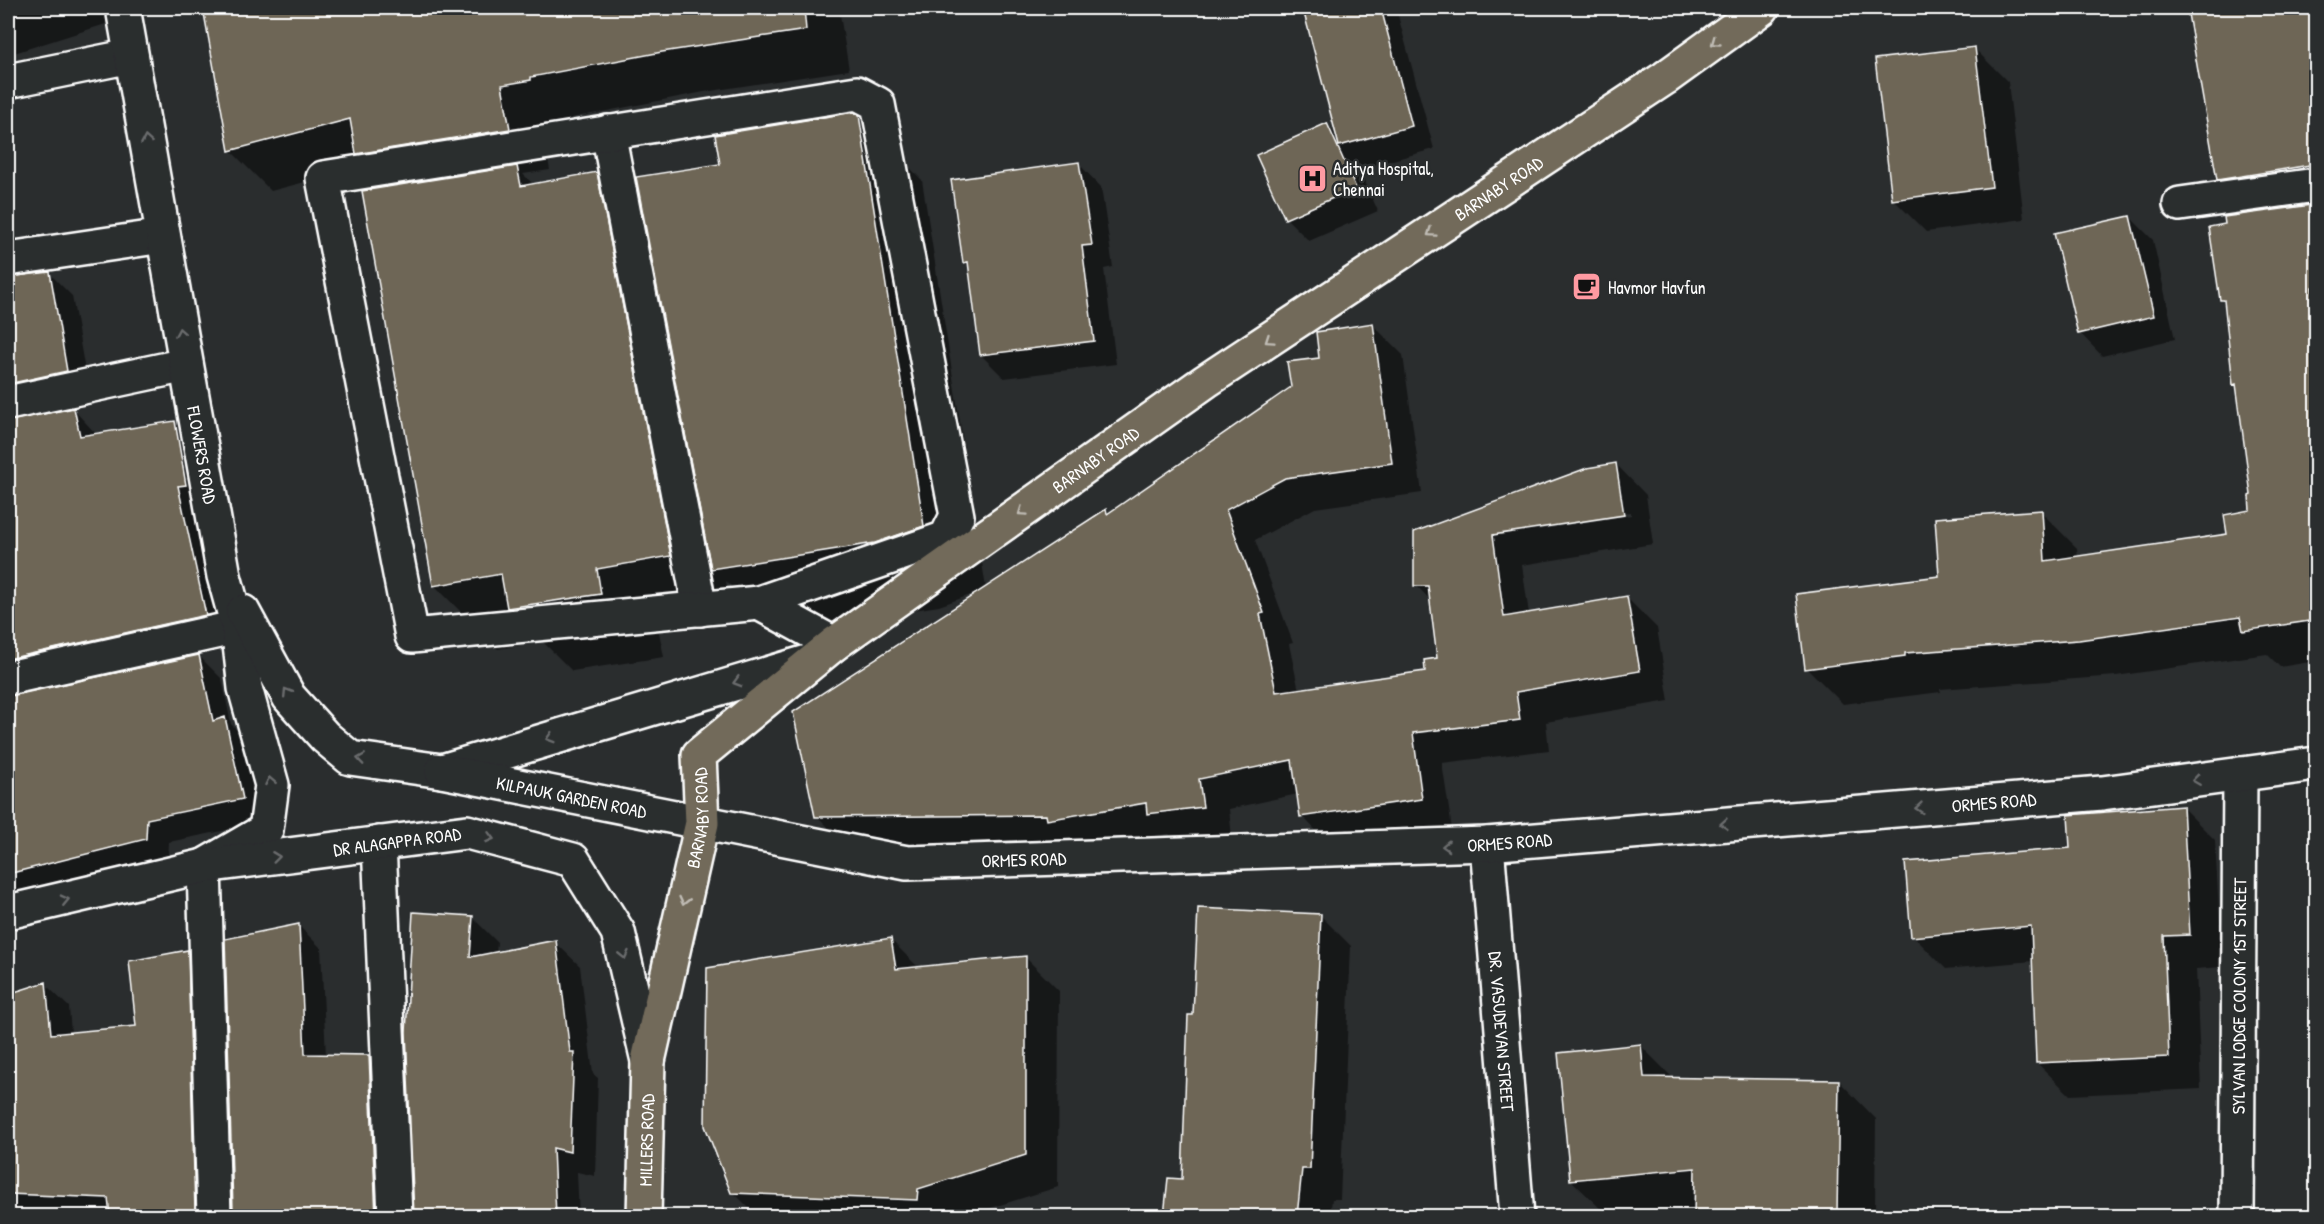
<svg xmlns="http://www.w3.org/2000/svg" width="2324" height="1224" font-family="'Patrick Hand',sans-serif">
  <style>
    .shadow { fill: #0007; fill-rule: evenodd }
    .building { fill: #6e6656; stroke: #fff; stroke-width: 1.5 }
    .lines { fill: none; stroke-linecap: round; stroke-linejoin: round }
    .street-casing { stroke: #fff; stroke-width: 38 }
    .secondary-casing { stroke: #fff; stroke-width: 38 }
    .primary-casing { stroke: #fff; stroke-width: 38 }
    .street { stroke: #2a2d2e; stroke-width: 33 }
    .secondary { stroke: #2a2d2e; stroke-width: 33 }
    .primary { stroke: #726b5a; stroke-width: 33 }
    .oneway { stroke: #c0bcb5 }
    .oneway2 { stroke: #6a6c6d }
    .labels { text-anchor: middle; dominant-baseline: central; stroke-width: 5; stroke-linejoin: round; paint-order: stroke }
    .poi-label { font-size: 18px; fill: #fff; stroke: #2a2d2e; text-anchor: start }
    .street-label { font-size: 18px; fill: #fff; stroke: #2a2d2e }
  </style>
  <rect width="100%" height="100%" fill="#2a2d2e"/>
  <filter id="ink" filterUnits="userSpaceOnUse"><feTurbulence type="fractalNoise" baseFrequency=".0167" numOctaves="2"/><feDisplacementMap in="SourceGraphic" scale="12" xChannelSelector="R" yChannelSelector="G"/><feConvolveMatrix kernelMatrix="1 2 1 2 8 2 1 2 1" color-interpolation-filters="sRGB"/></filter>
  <g filter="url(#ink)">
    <path class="shadow" d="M8,8H104L109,23L8,55Z
      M204,8H839L849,70L704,92L571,118V121L542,126L550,170L523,174L534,185L596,173L646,223L722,165L858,116L922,180L986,588L1106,511L1109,514L1292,388L1321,359L1373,325L1403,355L1422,493L1315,508L1255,540L1293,643L1289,644L1299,691L1427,672L1439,660L1432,602L1416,585L1415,533L1616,464L1646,495L1653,544L1522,565L1529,614L1627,598L1657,628L1669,701L1546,722L1549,750L1442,763L1452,829L1332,847L1302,816L1298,794L1229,809L1232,837L1179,844L1169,834L1079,849L1074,845L847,846L817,816L979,592L939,606L776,632L726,581L733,619L659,632L664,657L572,671L542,641L498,649L434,585L392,188L369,165L271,191L230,150ZM1631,512V515L1536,530L1539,526Z
      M1331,8H1396L1434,149L1363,168L1355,160L1378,211L1309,241L1286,218L1258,156L1327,125L1338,136L1306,14Z
      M2188,8H2316V207L2311,208L2316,213V661L2280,667L2267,654L2116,676L1940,689L1941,692L1843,704L1807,668L2041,512L2077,548L2078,557L2229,535L2252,512L2253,496L2238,387L2234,384L2226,303L2222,300L2227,225L2254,214L2219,179Z
      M1975,49L2008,82L2024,219L1926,232L1893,199Z
      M1079,164L1101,187L1113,267L1104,269L1116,364L1004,378L981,355L971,269L964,262Z
      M2130,217L2153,240L2175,339L2102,356L2080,333Z
      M49,273L72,296L89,394L19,411L13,423L74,410L97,435L175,423L198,446L228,638L19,686L13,695L199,656L222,679L231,724L248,741L265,822L169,842L168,861L8,901V279Z
      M2182,807L2215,840L2222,967L2196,969L2201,1089L2070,1095L2037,1063L2033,961L1946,969L1913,936Z
      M2316,817V862L2313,818Z
      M1320,915L1351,946L1340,1199H1332L1330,1216H1166L1170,1180L1183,1181L1195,1016Z
      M472,917L497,942L496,954L555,942L580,966L593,1074L598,1078L595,1176L577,1172L579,1216H415Z
      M298,925L321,948L326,1056L369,1057L392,1080L397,1216H234L226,940Z
      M891,940L920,969L1026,958L1059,991L1058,1187L965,1216H757L733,1192Z
      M187,952L210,975L217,1216H8V996L45,984L69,1007L71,1033L138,1027Z
      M1641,1046L1674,1079L1839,1081L1876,1119L1875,1210L1970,1212L1975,1216H1696V1208L1608,1216L1571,1180Z
      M2316,1068V1184L2312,1069Z
      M2311,1194H2316V1216H2311Z"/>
    <path class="building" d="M203,8H804L806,30L662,52L531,77V80L502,85L510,129L356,154L350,119L229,151Z
      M1325,8H1381L1412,126L1339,146L1304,13Z
      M2187,8H2316V164L2217,180Z
      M1975,47L1992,187L1892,200L1875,59Z
      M854,112L859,115L924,526L875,543L711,569L636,177L720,164L715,135Z
      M1327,123L1356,188L1285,219L1256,155Z
      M1079,162L1092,245L1082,246L1094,341L980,355L968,262L963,263L951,180Z
      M517,166L521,186L597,172L671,556L597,569L601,594L507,608L501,574L433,586L362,191Z
      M2311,205L2316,242V286L2312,287L2316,329V620L2243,631L2240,617L2079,640L1905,653V656L1805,669L1796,594L1939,576L1935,518L2042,510L2045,561L2227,534L2224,515L2250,510L2249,496L2251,495L2236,384L2233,385L2224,300H2220L2209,227L2225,224L2224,217Z
      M2130,216L2154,316L2078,334L2054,233Z
      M50,272L67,371L8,384V277Z
      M1373,323L1392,463L1285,478L1226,510L1264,613L1260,614L1276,692L1425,671L1424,660L1437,658L1428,586H1414V532L1587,468L1616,463L1624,515L1493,535L1504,617L1627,596L1640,671L1516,692L1520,720L1413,733L1422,799L1300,817L1292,760L1199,779L1203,807L1147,814L1146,803L1047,820L1046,815L815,817L793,712L1106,509L1107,514L1291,387L1287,362L1319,358L1316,332Z
      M74,408L80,436L175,421L186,485L178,486L206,615L8,659V421Z
      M199,655L213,721L225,717L243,799L147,819L146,839L8,874V696Z
      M2183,806L2190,935L2164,936L2169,1057L2036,1063L2031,926L1911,937L1905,862L2070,848L2068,815Z
      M1198,908L1321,914L1310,1169H1302L1297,1216H1164L1168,1178L1182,1179L1188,1015H1193Z
      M413,912L473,916L470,957L556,940L570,1052H574L570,1152L553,1148L556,1216H414L406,1032Z
      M299,924L305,1054L369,1055L376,1216H262L263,1210L233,1211L225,939Z
      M891,938L896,969L1026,956V1155L918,1189L917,1200L731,1193L705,1126L707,968Z
      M188,950L195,1212L110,1216L108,1198L8,1194V994L46,982L51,1034L136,1026L129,961Z
      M1641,1044L1644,1077L1839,1080L1837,1216H1694L1695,1168L1570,1180L1558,1053Z"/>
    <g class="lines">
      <defs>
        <g id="street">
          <path d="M8,81L131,56"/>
          <path d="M608,132L700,609"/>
          <path d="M2180,204L2316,185"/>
          <path d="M8,259L163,236"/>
          <path d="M8,403L186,365"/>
          <path d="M759,603L946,538L957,516L878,104L857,93L323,178L412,636L759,603L834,644"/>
          <path d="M8,678L238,627"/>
          <path d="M379,843L395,1216"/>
          <path id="s1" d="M1487,844L1517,1216"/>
          <path d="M204,866L214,1216"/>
          <path id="s2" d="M2237,1216L2240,774"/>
        </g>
        <g id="secondary">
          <path id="s3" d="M123,8L224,576L238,627L245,688L272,785L266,830L204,866"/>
          <path d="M243,612L289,697L325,737L350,758L442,771L814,660"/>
          <path id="s4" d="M442,771L907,863L1487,844L2102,793L2316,764"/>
          <path id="s5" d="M8,912L204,866L467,832L573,860L618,932L648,1061"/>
        </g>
        <g id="primary">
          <path id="s6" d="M644,1216L648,1061L702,823L699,755L834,644L1206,381L1665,78L1762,8"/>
        </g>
      </defs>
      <use href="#street" class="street-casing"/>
      <use href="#secondary" class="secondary-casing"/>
      <use href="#primary" class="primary-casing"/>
      <use href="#street" class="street"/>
      <use href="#secondary" class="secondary"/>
      <use href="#primary" class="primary"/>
    </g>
    <defs><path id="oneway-chevron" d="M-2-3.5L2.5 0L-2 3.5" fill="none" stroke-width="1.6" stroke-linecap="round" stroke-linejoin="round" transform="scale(1.5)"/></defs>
    <g class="oneway">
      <use href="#oneway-chevron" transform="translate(1715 42) rotate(144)"/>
      <use href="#oneway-chevron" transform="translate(1431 233) rotate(146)"/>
      <use href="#oneway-chevron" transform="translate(1269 340) rotate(146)"/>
      <use href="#oneway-chevron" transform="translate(1022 512) rotate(145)"/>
      <use href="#oneway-chevron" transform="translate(684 901) rotate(103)"/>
    </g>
    <g class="oneway2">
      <use href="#oneway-chevron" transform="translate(146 140) rotate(-100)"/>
      <use href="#oneway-chevron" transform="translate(180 332) rotate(-100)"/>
      <use href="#oneway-chevron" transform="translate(737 682) rotate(164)"/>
      <use href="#oneway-chevron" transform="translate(287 692) rotate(-122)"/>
      <use href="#oneway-chevron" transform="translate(550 738) rotate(163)"/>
      <use href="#oneway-chevron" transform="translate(361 759) rotate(-172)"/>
      <use href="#oneway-chevron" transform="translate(2196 780) rotate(172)"/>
      <use href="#oneway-chevron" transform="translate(270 781) rotate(-101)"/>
      <use href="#oneway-chevron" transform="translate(1919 808) rotate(175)"/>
      <use href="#oneway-chevron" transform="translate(1724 824) rotate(175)"/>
      <use href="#oneway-chevron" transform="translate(490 838) rotate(15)"/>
      <use href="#oneway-chevron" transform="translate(1446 846) rotate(178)"/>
      <use href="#oneway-chevron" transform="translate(276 857) rotate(-7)"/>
      <use href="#oneway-chevron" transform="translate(65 900) rotate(-13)"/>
      <use href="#oneway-chevron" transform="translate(624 955) rotate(77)"/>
    </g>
  </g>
  <defs>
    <symbol id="hospital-square" viewBox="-11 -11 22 22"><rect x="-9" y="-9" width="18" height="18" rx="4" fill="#ff9aa2" stroke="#2a2d2e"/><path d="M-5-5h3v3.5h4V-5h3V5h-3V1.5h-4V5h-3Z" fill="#111"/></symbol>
    <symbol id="cafe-square" viewBox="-11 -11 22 22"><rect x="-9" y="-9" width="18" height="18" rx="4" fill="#ff9aa2" stroke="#2a2d2e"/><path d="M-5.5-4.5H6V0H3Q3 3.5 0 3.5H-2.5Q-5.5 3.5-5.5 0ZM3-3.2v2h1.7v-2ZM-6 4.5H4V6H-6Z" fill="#111"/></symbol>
  </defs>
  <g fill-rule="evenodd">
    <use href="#hospital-square" x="1296" y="162" width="33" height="33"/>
    <use href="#cafe-square" x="1570" y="270" width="33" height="33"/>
  </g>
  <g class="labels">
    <g class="poi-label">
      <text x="1333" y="168">Aditya Hospital,<tspan x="1333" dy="21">Chennai</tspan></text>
      <text x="1608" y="287">Havmor Havfun</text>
    </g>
    <g class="street-label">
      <text stroke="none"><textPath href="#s6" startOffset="1448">BARNABY ROAD</textPath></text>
      <text stroke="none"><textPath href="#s3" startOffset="454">FLOWERS ROAD</textPath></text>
      <text stroke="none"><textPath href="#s6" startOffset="962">BARNABY ROAD</textPath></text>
      <text stroke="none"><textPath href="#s4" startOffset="132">KILPAUK GARDEN ROAD</textPath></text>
      <text stroke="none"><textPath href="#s4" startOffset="1563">ORMES ROAD</textPath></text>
      <text stroke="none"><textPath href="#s6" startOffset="404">BARNABY ROAD</textPath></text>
      <text stroke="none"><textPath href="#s5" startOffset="396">DR ALAGAPPA ROAD</textPath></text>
      <text stroke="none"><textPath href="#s4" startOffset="1077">ORMES ROAD</textPath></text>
      <text stroke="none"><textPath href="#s4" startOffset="591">ORMES ROAD</textPath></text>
      <text stroke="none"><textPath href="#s2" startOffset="220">SYLVAN LODGE COLONY 1ST STREET</textPath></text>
      <text stroke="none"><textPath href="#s1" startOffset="188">DR. VASUDEVAN STREET</textPath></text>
      <text stroke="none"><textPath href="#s6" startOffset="76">MILLERS ROAD</textPath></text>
    </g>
  </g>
  <rect width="2324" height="1224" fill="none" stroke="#2a2d2e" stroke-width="30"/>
  <rect x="15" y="15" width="2294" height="1194" fill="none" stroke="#fff" stroke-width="2" filter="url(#ink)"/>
</svg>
